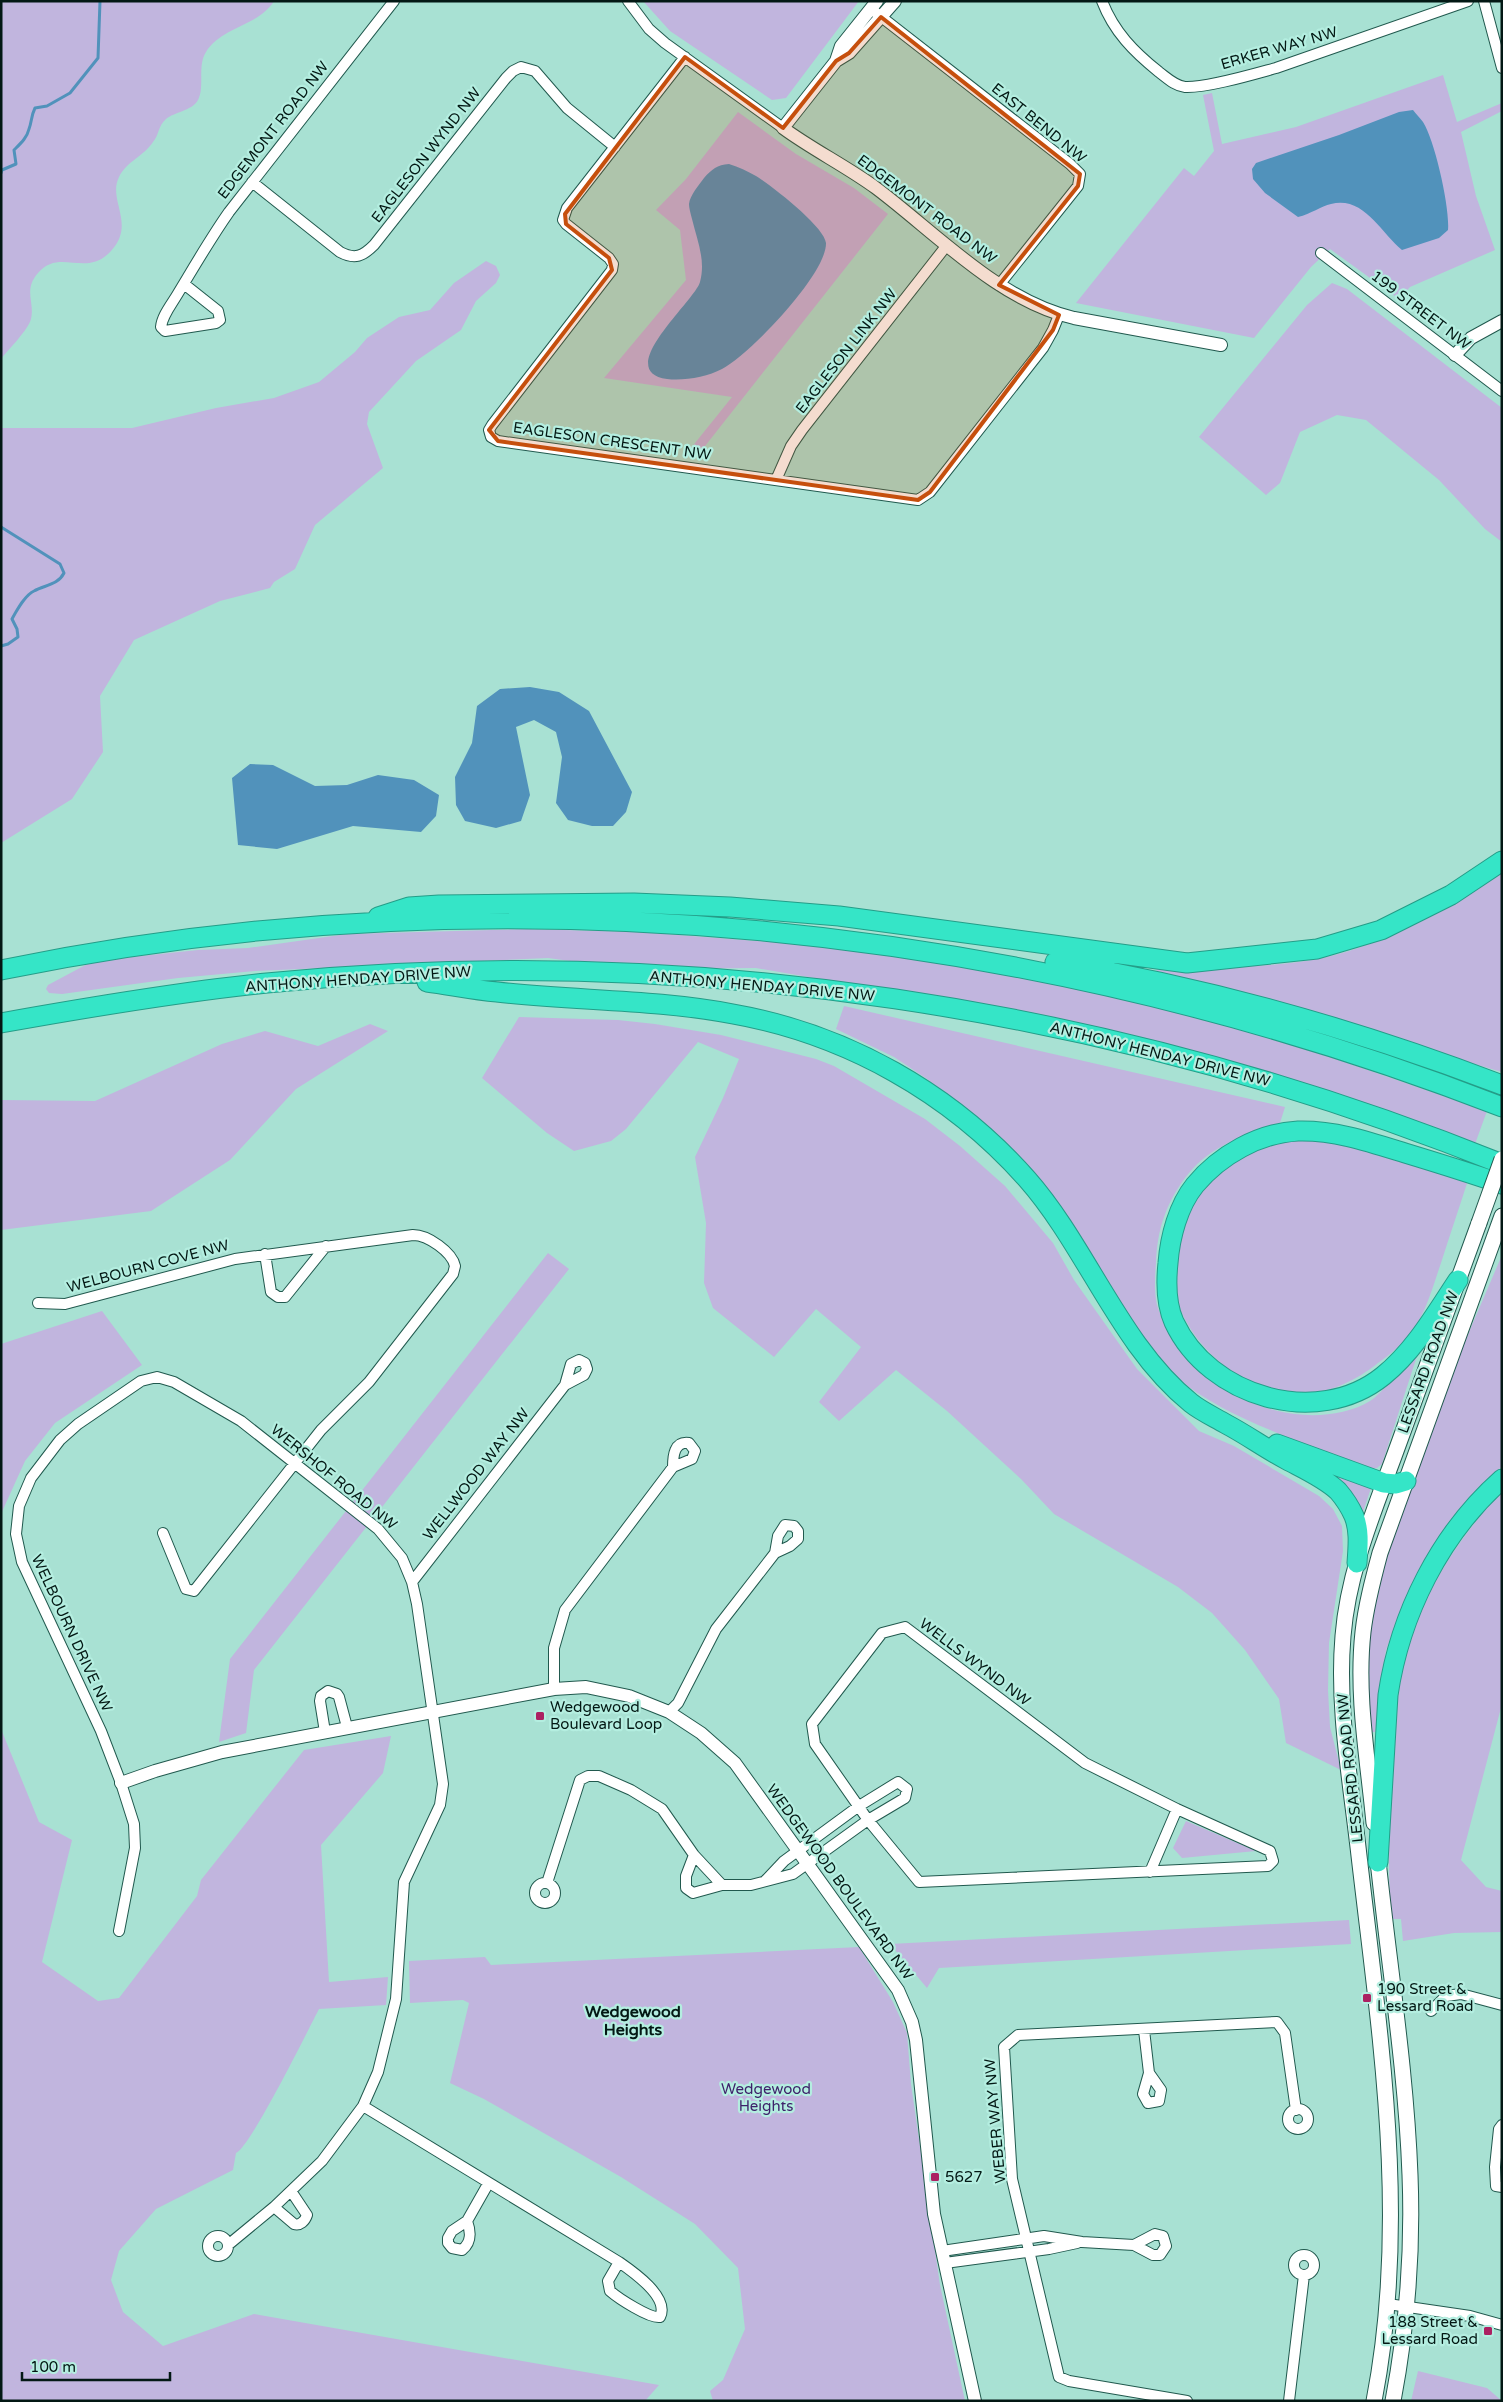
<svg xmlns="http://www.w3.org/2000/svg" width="1503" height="2402" font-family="'Varela Round',sans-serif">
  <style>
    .green { fill: #c1b5de }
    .water { fill: #5192bb }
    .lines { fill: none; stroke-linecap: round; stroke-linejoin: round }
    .stream { stroke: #5192bb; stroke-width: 3 }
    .minor-casing { stroke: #21594e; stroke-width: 12 }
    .tertiary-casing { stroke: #21594e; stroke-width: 14 }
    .secondary-casing { stroke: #21594e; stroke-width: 17 }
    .motorway-casing { stroke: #249d88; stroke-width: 21 }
    .minor { stroke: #fff; stroke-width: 10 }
    .tertiary { stroke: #fff; stroke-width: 12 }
    .secondary { stroke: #fff; stroke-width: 15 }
    .motorway { stroke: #35e5c7; stroke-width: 19 }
    .secondary-bridge-casing { stroke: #21594e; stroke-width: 17; stroke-linecap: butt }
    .secondary-bridge { stroke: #fff; stroke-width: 15 }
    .marked { fill: #c64f0d; fill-opacity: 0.2; stroke: #c64f0d; stroke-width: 4; stroke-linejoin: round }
    .poi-dot { fill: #ac2162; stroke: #b4eee0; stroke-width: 2 }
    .labels { text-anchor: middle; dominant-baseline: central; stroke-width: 4.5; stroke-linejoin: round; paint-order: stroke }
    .street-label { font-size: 15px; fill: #031814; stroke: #b4eee0 }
    .poi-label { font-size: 15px; fill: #031814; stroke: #b4eee0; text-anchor: start }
    .park-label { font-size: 15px; fill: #3e216a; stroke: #b4eee0 }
    .neighbourhood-label { font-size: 16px; font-weight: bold; fill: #031814; stroke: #b4eee0 }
  </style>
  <rect width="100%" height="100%" fill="#a8e1d3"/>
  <path class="green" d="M1,1H274C259,26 221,27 206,52C197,66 205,87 198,100C192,111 174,112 166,119C158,126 159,135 153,142C144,156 127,161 119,177C108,199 133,221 115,246C89,282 61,246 38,273C23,290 35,302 31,319C28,330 9,349 1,359Z
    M643,1H859L786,98L772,100L670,31Z
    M1443,75L1457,122L1502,103V111L1461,132L1476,196L1495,250L1410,287L1399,299L1330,249L1311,267L1254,338L1076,303L1184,168L1194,176L1214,151L1203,95L1212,93L1222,144L1296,127Z
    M738,112L796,154L854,188L888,214L698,455L687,453L732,397L604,378L686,280L680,230L656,210L686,179Z
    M486,261L496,266L500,275L496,283L476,301L461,330L416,361L369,412L367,424L383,468L315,525L295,569L274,582L270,588L220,601L134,640L100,696L103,752L72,799L1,843V428H132L216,408L274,398L319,382L355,352L367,338L399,317L430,310L454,283Z
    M1332,283L1347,289L1502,408V542L1485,529L1439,480L1366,420L1337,415L1300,432L1280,483L1266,495L1199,437L1307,305Z
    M1502,872V1072L1160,973L1156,970L1159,968C1223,966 1288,970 1349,951C1400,935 1455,898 1502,872Z
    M526,929L639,932L865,949L1082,987L1278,1039L1487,1111L1475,1144L1440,1129L1343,1095L1220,1058L1137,1036L1081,1024L756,968L630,969L548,958L255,971L178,978L62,994L49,993L46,989L48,985L93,961L198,950L248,948L347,934Z
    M844,1006L1285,1107L1280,1123C1247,1134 1212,1145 1189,1173C1167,1200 1157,1229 1156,1263C1155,1276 1154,1291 1157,1305C1159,1312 1163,1319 1166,1325C1187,1373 1229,1399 1278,1411C1306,1418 1344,1417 1370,1401C1382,1394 1402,1366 1413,1354L1417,1356L1382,1464L1377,1468L1371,1469C1309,1444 1227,1420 1176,1377C1164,1368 1155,1354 1145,1343L978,1120L927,1079L894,1057L836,1029Z
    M519,1017L618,1020L655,1024L721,1035L816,1059L834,1066L925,1119L960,1146L1005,1186L1053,1243L1074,1280L1137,1369L1199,1431L1234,1446L1319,1496L1333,1509L1342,1526L1343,1551L1329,1643L1328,1690L1330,1727L1341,1770L1286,1743L1279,1699L1245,1650L1212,1613L1178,1587L1054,1514L1021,1479L947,1411L896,1370L839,1421L819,1402L861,1347L816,1309L774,1357L713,1308L704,1283L706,1223L695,1157L723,1098L739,1059L698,1042L626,1129L611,1141L574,1151L547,1133L482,1078Z
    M370,1024L388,1031L296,1089L230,1160L151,1211L1,1230V1100L95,1101L222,1044L265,1031L318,1046Z
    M1277,1138L1343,1141L1469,1177C1460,1206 1450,1234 1441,1263C1433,1286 1427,1309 1414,1329C1405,1342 1391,1354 1378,1363C1357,1380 1330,1393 1303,1394C1246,1395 1189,1348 1175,1294C1169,1271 1179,1221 1191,1202C1199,1190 1218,1170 1230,1161C1241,1150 1263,1145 1277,1138Z
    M548,1253L569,1269L254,1670L246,1733L219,1742L230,1659Z
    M1502,1255V1466L1468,1501L1407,1596L1386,1650L1375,1732H1372C1364,1676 1368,1624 1382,1569L1457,1360Z
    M102,1311L142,1365L55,1423L25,1461L1,1514V1344Z
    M1327,1470L1371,1488L1362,1515Z
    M1502,1491V1704L1461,1860L1486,1887L1502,1891V1932L1454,1933L1403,1941L1401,1919H1390C1389,1831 1383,1742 1403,1655C1405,1646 1411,1636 1414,1627C1434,1576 1464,1532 1502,1491Z
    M1,1729L39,1822L72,1840L42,1962L98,2001L119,1998L197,1896L201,1880L304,1750L391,1736L383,1773L321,1845L329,1982L388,1977L386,2005L319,2009C307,2032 251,2146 236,2153L233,2170L156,2209L119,2251L111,2280L123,2312L163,2346L254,2314L659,2385L645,2401H1Z
    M1186,1821L1256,1851L1182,1858L1173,1848Z
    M1349,1920L1351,1944L939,1968L927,1988L890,1944Z
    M859,1947L893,2002L907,2033L911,2084L940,2285L965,2401H713L710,2391L723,2380L745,2329L738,2268L695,2224L621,2177L484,2099L450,2083L469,2003L463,2000L410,2003L409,1961L485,1957L491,1965Z
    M1418,2371L1487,2388L1502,2401H1411Z"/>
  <path class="water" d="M1413,110C1416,114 1420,118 1423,122C1435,141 1450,208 1448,230L1439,238L1402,250C1380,232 1364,196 1331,204C1321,206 1311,214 1298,217L1265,193L1253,179L1252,169L1256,163L1339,135L1399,112Z
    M729,164C739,167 747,171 756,176C771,185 825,227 826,243C827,274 749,355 722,369C707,377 684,381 667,379C612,371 694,302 700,282C706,260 697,240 692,219C691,215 689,208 689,204C690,195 699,185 704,178C712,169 717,165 729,164Z
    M530,687L559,692L589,711L632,792L626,812L613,826H592L568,820L556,803L562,757L556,732L534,720L516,727L530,795L521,821L496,828L465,821L456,805L455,777L472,743L477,706L500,689Z
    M250,764L273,765L315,786L347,785L378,775L414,780L439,795L436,816L421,832L353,826L277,849L238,845L232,778Z"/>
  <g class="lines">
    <path class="stream" d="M1,173L2,170L16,164L14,150C20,144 27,138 29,129C32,121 31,116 35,108L47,106L70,93L98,58L100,1
      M1,527L60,564L64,573C58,585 45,585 34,591C25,595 17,610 12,619L17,629L18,637L8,644L1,646"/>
    <defs>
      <path id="minor" d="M628,1L649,29L665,43L783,128
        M1102,1C1114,32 1134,52 1159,72C1167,78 1175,86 1185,87C1207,88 1254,74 1276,68L1468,1
        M1484,1L1502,68
        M875,12L1070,164L1080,174L1078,186L999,285
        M685,57L567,208L563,220L566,224L609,258L613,264L612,270L492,425L489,430L491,437L498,441L918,500L930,492L1043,348L1053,330L1059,315
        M252,182L340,252C355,260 363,256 374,245L506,78L513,71L521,67L535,71L567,108L615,147
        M1321,253L1502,391
        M184,284L218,311L220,320L216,323L165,331L161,327C162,316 171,305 177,295C194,267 210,239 229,212L394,1
        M776,480L791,446L802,430L947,245
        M265,1254L271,1292L278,1297H285L326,1246
        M38,1303L65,1304L235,1259L413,1235C428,1235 452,1252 455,1266L453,1274L369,1382L321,1430L194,1591L186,1589L163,1533
        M412,1582L565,1385L584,1375L587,1369L585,1363L579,1360L571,1364L565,1385
        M905,1627L1085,1763L1177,1809L1270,1851L1273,1861L1268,1866L919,1882L868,1820L815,1744L812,1724L882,1633Z
        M554,1689V1648L565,1610L673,1467L692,1459L695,1451L689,1443C674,1441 673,1456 673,1467
        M669,1712L678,1703L716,1629L775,1553L790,1546L798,1539V1531L794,1526L785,1525L778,1536L775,1553
        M325,1732L320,1701L321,1696L328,1691L337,1694L339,1697L347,1727
        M694,1855L686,1876V1888L693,1893L722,1885H751L793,1874L868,1820L905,1798L907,1789L898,1782L859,1806L784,1861L765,1881
        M1150,1872L1177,1809
        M535 1893a10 10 0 1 1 20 0a10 10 0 1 1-20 0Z
        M547,1883L580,1780L588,1776H599L631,1790L662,1809L694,1855L722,1885
        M119,1931L135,1848L134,1824L121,1783L101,1731L22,1562L16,1534L19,1506L31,1478L60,1440L78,1424L141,1381L157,1377L174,1382L241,1421L378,1529L402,1558L412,1582L417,1604L443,1784L440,1805L404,1882L396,1999L378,2072L363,2106L322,2161L274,2207L228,2245
        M1431,2011L1446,1996L1461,1994L1502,2005
        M1144,2030L1149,2073L1143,2094L1148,2103L1159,2101L1161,2090L1149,2073
        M363,2106L619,2262L608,2281L610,2291C618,2298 650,2319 660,2317C670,2297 632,2271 619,2262
        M1288 2119a10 10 0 1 1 20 0a10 10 0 1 1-20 0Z
        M1502,2125L1499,2129L1495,2167L1496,2186L1502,2187
        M274,2207L294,2224C300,2226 305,2221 307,2215L291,2191
        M467,2221C471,2232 472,2242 462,2250L452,2248L448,2243V2238L452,2231L467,2221L488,2184
        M208 2246a10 10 0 1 1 20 0a10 10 0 1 1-20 0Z
        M942,2251L1044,2236L1082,2242L1134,2245L1153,2255H1160L1166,2246L1163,2236L1155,2234L1134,2245
        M1294 2265a10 10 0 1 1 20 0a10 10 0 1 1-20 0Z
        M945,2263L1049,2249L1077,2243
        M1388,2304L1470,2316L1502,2325
        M1187,2401L1069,2381L1059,2377L1012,2179L1004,2047L1018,2035L1277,2022L1285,2033L1296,2110
        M1289,2401L1304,2275"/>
      <path id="tertiary" d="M895,1L849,53L836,61L783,128C813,150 846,166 876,188C936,233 999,301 1074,318L1221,345
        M836,61L841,46L877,1
        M1455,355L1471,338L1502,321
        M121,1783L155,1771L222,1752L554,1689L586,1687L629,1696L669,1712L701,1733L735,1763L898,1990L912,2022L916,2040L934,2214L975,2401"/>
      <path id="secondary" d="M1374,1823C1368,1760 1356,1695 1363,1632C1366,1605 1373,1579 1380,1553L1502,1216
        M1377,1851C1388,1959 1406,2067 1410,2175C1413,2250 1407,2327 1393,2401
        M1374,2401C1410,2216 1379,2031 1358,1847C1350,1777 1337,1706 1343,1636C1348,1572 1374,1511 1396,1451C1424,1375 1452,1299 1479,1223"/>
      <path id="motorway" d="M378,917L409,907L439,905L634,903L730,907L839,916L1187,963L1317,949L1381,930L1451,895L1502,861
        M1055,962C1207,987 1358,1030 1502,1085
        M1,970C500,867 1029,923 1502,1107
        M427,982C450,985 473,990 497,992C576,1001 655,999 733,1014C846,1034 951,1093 1027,1179C1087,1247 1120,1346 1191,1403C1201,1411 1214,1417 1226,1424C1247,1435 1266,1449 1287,1460C1304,1469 1324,1478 1338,1491C1344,1498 1350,1507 1354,1516C1360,1531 1358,1547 1357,1563
        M1,1023C90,1007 178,992 267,983C685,941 1113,1007 1502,1164
        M1458,1280C1436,1313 1415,1350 1383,1376C1317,1429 1209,1397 1174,1322C1166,1304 1166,1282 1168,1263C1170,1237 1178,1206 1195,1185C1220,1155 1259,1133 1298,1131C1335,1130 1370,1142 1405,1153C1438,1163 1470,1173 1502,1184
        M1277,1444L1384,1483L1396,1484L1406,1481
        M1378,1862L1388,1695C1400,1614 1440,1534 1502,1479"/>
    </defs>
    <use href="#minor" class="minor-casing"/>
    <use href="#tertiary" class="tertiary-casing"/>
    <use href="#secondary" class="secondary-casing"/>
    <use href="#motorway" class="motorway-casing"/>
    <use href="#minor" class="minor"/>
    <use href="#tertiary" class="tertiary"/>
    <use href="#secondary" class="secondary"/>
    <use href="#motorway" class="motorway"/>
    <defs>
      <path id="secondary-bridge" d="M1479,1223L1502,1159"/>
    </defs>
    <use href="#secondary-bridge" class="secondary-bridge-casing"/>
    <use href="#secondary-bridge" class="secondary-bridge"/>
  </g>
  <path class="marked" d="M881,17L1080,174L1078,186L999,285L1059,315L1053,330L930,492L918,500L498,441L489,430L612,270L609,258L566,224L565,214L685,57L783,128L836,61L849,53Z"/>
  <g class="poi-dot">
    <rect x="535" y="1711" width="10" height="10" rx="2.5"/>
    <rect x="1362" y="1993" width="10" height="10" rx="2.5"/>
    <rect x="930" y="2172" width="10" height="10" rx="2.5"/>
    <rect x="1483" y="2326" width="10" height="10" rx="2.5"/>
  </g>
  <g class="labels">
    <g class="street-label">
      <text transform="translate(1279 48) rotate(-16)">ERKER WAY NW</text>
      <text transform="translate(1039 123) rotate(39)">EAST BEND NW</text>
      <text transform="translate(273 130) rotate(-52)">EDGEMONT ROAD NW</text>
      <text transform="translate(426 155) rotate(-52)">EAGLESON WYND NW</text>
      <text transform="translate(927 209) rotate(37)">EDGEMONT ROAD NW</text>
      <text transform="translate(1421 310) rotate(37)">199 STREET NW</text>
      <text transform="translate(846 351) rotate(-52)">EAGLESON LINK NW</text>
      <text transform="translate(612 441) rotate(8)">EAGLESON CRESCENT NW</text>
      <text transform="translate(358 979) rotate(-4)">ANTHONY HENDAY DRIVE NW</text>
      <text transform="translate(762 986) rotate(5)">ANTHONY HENDAY DRIVE NW</text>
      <text transform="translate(1160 1054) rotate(14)">ANTHONY HENDAY DRIVE NW</text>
      <text transform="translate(148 1266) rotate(-15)">WELBOURN COVE NW</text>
      <text transform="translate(1428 1362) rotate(-70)">LESSARD ROAD NW</text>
      <text transform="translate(476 1474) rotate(-52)">WELLWOOD WAY NW</text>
      <text transform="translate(334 1477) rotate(39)">WERSHOF ROAD NW</text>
      <text transform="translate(72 1633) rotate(65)">WELBOURN DRIVE NW</text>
      <text transform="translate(975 1662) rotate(37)">WELLS WYND NW</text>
      <text transform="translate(1350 1768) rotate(-96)">LESSARD ROAD NW</text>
      <text transform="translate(840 1882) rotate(54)">WEDGEWOOD BOULEVARD NW</text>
      <text transform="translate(995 2121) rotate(-95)">WEBER WAY NW</text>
    </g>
    <g class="poi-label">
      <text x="550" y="1707">Wedgewood<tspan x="550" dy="17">Boulevard Loop</tspan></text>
      <text x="1377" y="1989">190 Street &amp;<tspan x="1377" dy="17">Lessard Road</tspan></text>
      <text x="945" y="2177">5627</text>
      <text x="1478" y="2322" text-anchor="end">188 Street &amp;<tspan x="1478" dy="17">Lessard Road</tspan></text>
    </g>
    <g class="park-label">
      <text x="766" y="2089">Wedgewood<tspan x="766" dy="17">Heights</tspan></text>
    </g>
    <g class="neighbourhood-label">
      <text x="633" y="2012">Wedgewood<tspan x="633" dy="18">Heights</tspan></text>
    </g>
  </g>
  <rect width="1503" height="2402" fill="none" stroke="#031814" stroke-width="5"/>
  <path d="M22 2372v8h148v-8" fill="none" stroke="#031814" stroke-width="2.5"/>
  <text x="30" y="2372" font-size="15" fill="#031814" stroke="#b4eee0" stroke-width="4" paint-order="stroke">100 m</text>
</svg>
